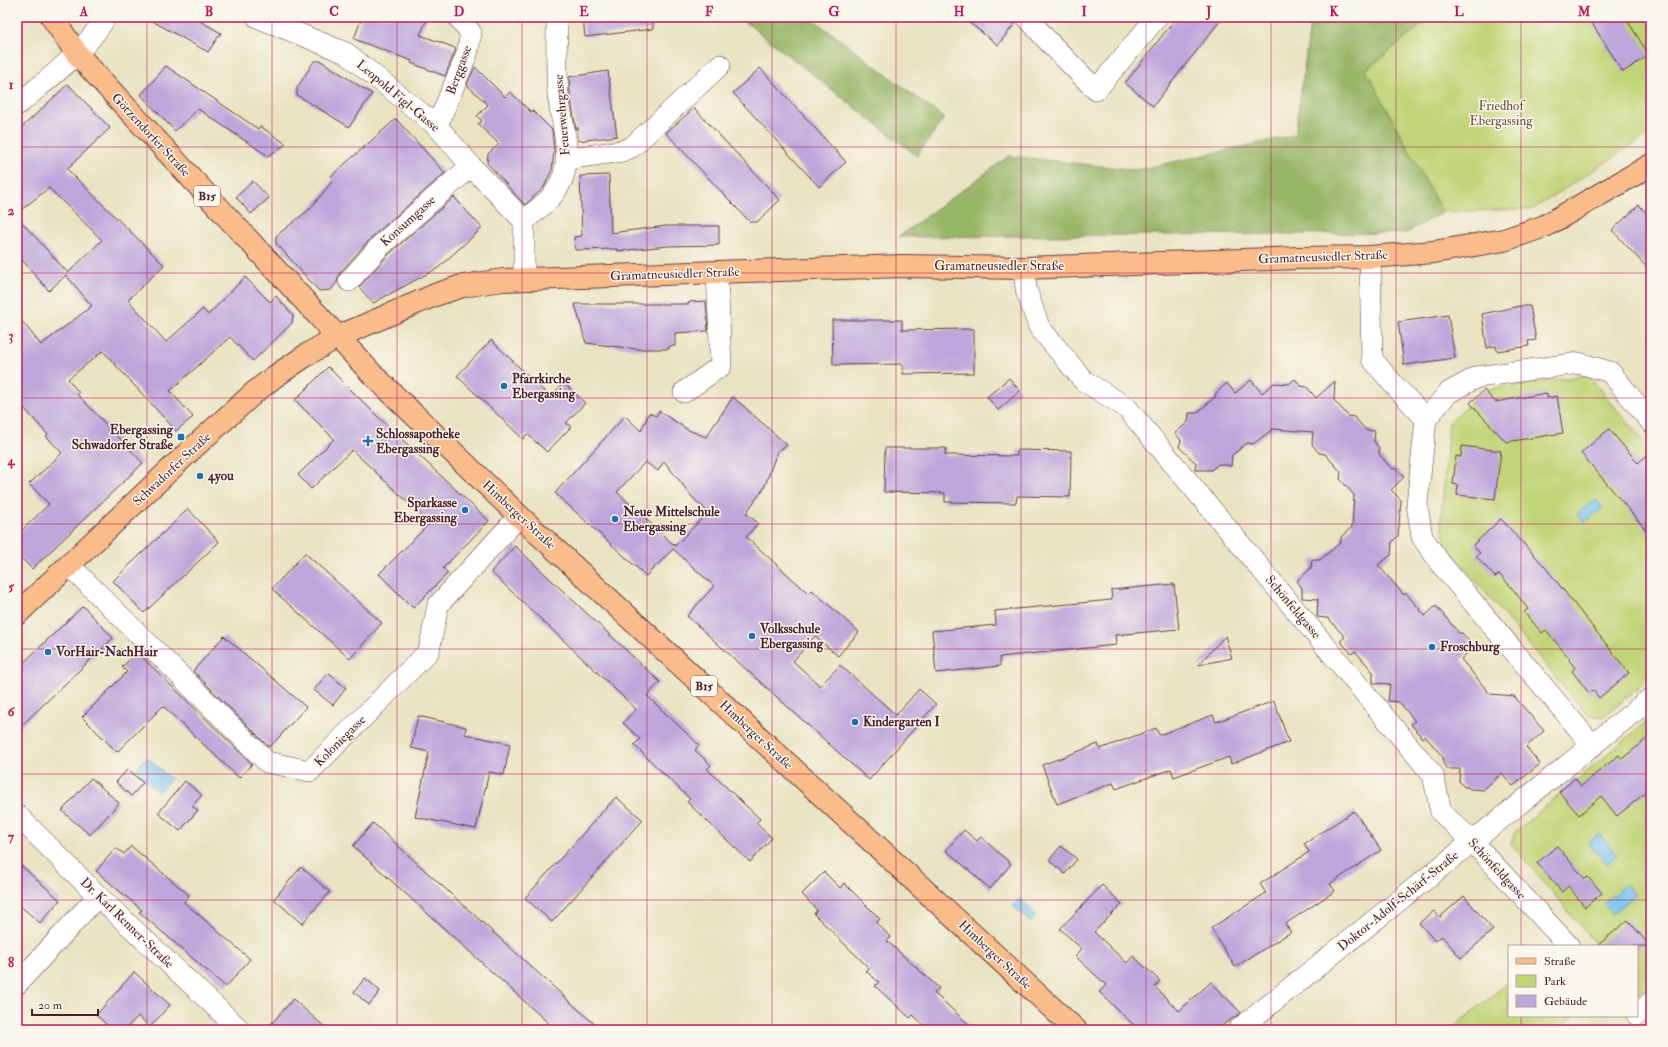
<svg xmlns="http://www.w3.org/2000/svg" width="1668" height="1047" font-family="'IM FELL Double Pica',serif">
  <style>
    .green { fill: #c1d477; stroke: #867a51 }
    .forest { fill: #98b668; stroke: #716a4a }
    .water { fill: #75c1ee; stroke: #60708c }
    .building { fill: #bda6da; fill-rule: evenodd }
    .lines { fill: none; stroke-linecap: round; stroke-linejoin: round }
    .minor-casing { stroke: #623c42; stroke-width: 22 }
    .major-casing { stroke: #623c42; stroke-width: 24 }
    .minor { stroke: #fff; stroke-width: 21 }
    .major { stroke: #f9bc8a; stroke-width: 22 }
    .grid { fill: none; stroke: #c2185b; stroke-width: 1; stroke-opacity: 0.55 }
    .poi-dot { fill: #1f6fb2; stroke: #fbf7ec; stroke-width: 1.5 }
    .labels { text-anchor: middle; dominant-baseline: central; stroke-width: 3; stroke-linejoin: round; paint-order: stroke }
    .shield { fill: #fbf7ec; stroke: #7f6065; stroke-width: 1 }
    .shield-label { font-size: 12px; font-weight: bold; fill: #4a1f2b }
    .street-label { font-size: 13px; fill: #4a1f2b; stroke: #fbf7ec }
    .park-label { font-size: 13px; fill: #684c3e; stroke: #fbf7ec }
    .poi-label { font-size: 13px; font-weight: bold; fill: #4a1f2b; stroke: #fbf7ec; text-anchor: start }
    .neatline { fill: none; stroke: #c2185b; stroke-width: 1.5 }
    .grid-label { font-size: 13px; text-anchor: middle; font-weight: bold; fill: #c2185b }
  </style>
  <rect width="100%" height="100%" fill="#fbf7ec"/>
  <filter id="ink" filterUnits="userSpaceOnUse"><feTurbulence type="fractalNoise" baseFrequency=".025" numOctaves="2"/><feDisplacementMap in="SourceGraphic" scale="8" xChannelSelector="R" yChannelSelector="G"/><feConvolveMatrix kernelMatrix="1 2 1 2 8 2 1 2 1" color-interpolation-filters="sRGB"/></filter>
  <filter id="wash" filterUnits="userSpaceOnUse"><feTurbulence type="fractalNoise" baseFrequency=".012" numOctaves="4" result="noise"/><feDisplacementMap in="SourceGraphic" scale="16" xChannelSelector="R" yChannelSelector="G"/><feGaussianBlur stdDeviation="0.9" result="paint"/><feColorMatrix in="noise" values="0 0 0 0 0 0 0 0 0 0 0 0 0 0 0 0 0 1.4 0 .05"/><feComposite in="paint" operator="in"/></filter>
  <g filter="url(#wash)">
    <rect width="100%" height="100%" fill="#e9e3c2"/>
    <path class="green" d="M1426,17H1645L1651,26V133L1533,209L1442,212L1366,70L1423,24Z
      M1588,375L1651,450V677L1604,716H1588L1446,545L1441,521L1449,423L1484,390Z
      M1651,718V984L1638,995L1637,946H1597L1511,843L1515,832Z
      M1509,982V1016H1574L1556,1030H1450Z"/>
    <path class="forest" d="M739,17H810L944,118L917,156Z
      M1311,17H1426L1423,24L1366,70L1442,212L1406,233L898,237L1009,156L1137,170L1295,135Z"/>
    <path class="water" d="M1595,499L1603,508L1584,522L1577,514Z
      M147,757L171,779L158,792L135,770Z
      M1599,834L1617,855L1607,864L1588,843Z
      M1626,884L1635,895L1613,914L1603,903Z
      M1020,898L1037,915L1030,922L1013,906Z"/>
    <g id="blocks">
      <path class="building" d="M145,17H193L221,33L208,52Z
        M362,17H428L420,35L453,47L456,49L445,76L411,63L412,61L354,39Z
        M583,17H653V29L585,37Z
        M962,17H1015L1016,22L998,45Z
        M1177,17H1223L1153,106L1125,83Z
        M1588,17H1625L1649,55L1623,72Z
        M314,61H321L372,94L349,127L297,95V88Z
        M166,66L258,129L260,126L286,144L268,156L198,109L175,131L141,95Z
        M475,67L505,97L510,92L531,112L532,110L552,130L554,151L552,170L544,187L525,205L487,163L488,154L499,144L478,124L482,121L477,116L488,105L467,85Z
        M760,68L846,162L819,187L733,93Z
        M608,71L617,136L578,141V127L576,130L570,93L569,77Z
        M68,84L110,128L67,169L164,265L128,300L166,342L203,309L208,315L245,277L270,302L276,296L293,315L292,323L253,361L230,337L170,391L193,417L176,431L103,351L68,379L79,393L77,394L143,463L32,569L17,554V535L49,504L29,484L62,453L46,436L48,435L17,400V315L41,345L92,306L66,275L49,291L17,254V217L68,273L102,240L49,188L17,213V132Z
        M694,108L780,200L757,222H750L666,133Z
        M396,119L445,173L372,237L340,273L337,282L331,290L319,291L276,243V236L311,208L333,180L330,177Z
        M609,175L611,233L666,226H719V245L668,246L617,251V249L575,250L574,237L582,236L580,176Z
        M253,181L269,198L251,214L236,197Z
        M454,197L482,228L438,268L373,303L359,287L389,254Z
        M1639,205L1651,218V272L1612,230Z
        M706,301L708,331L675,333V346H669V349H637L586,343L575,304H689V302Z
        M1520,306H1530L1536,340L1528,341L1529,346L1497,351L1496,346L1487,348L1482,314Z
        M1448,315L1455,358L1404,365L1398,322Z
        M832,320H902V330L974,329V373L903,374V364L833,365Z
        M491,340L550,397L564,383L585,403L566,423L571,427L547,452L527,434L523,439L457,376Z
        M328,367L375,414L489,521L443,568L448,573L413,608L379,574L430,523L352,450L311,489L298,475L334,439L295,400Z
        M1009,378L1020,391L998,410L987,397Z
        M1295,379L1301,386L1307,387L1316,398L1335,381L1334,400L1348,416L1354,417L1366,430L1375,431L1374,441L1379,448V454L1391,468L1396,469L1404,477L1391,490L1401,500L1398,536L1392,542L1391,555L1378,565L1404,595L1406,593L1425,616L1436,606L1459,633H1462L1474,647L1461,659L1490,694L1514,696L1544,731L1526,747L1540,764L1513,786L1502,773L1483,790L1470,789L1468,787H1464L1459,781L1460,769H1447L1443,763V757L1425,736L1422,738L1411,724L1415,721L1399,702L1388,701L1390,684L1373,683V672L1355,651L1352,654L1340,641L1345,637L1328,618L1317,617L1318,599L1302,598V588L1297,581L1311,568L1312,560H1320L1341,542V537L1352,527L1354,495L1340,479L1341,472L1325,454L1319,453L1312,444L1313,432L1273,429L1253,444L1247,443L1232,455L1231,466L1219,464L1211,470H1195L1196,463L1179,447L1181,440L1175,433L1188,422L1189,413H1197L1215,397L1216,393L1227,383L1235,393L1251,380L1262,393L1274,383L1289,384Z
        M1484,390L1495,402L1547,393V398L1557,396L1563,433L1506,442L1470,403Z
        M733,397L787,445L777,452L764,488L746,513L758,523L746,537L808,593L812,590L859,632L838,656L815,636L793,661L820,686L840,665L896,715L919,689L936,704L869,780L687,616L714,586L673,549L646,576L555,493L625,416L641,431L649,413L656,416L659,411L688,430L706,437ZM664,461L693,498L708,512L675,546L617,492L645,462L658,471Z
        M1609,429L1638,463L1651,452V536L1581,453Z
        M1462,446L1501,451L1495,499L1457,495L1458,485L1453,484L1456,456L1461,457Z
        M885,448H946L945,455L1017,456V450L1071,451L1070,497L1017,496L1016,503L945,502V493L884,492Z
        M188,509L219,542L144,613L113,581Z
        M1501,519L1545,567L1629,673L1599,698L1593,690L1589,693L1572,671L1575,668L1569,660L1570,659L1546,630L1542,633L1524,612L1528,609L1512,588L1499,574L1495,577L1476,556L1480,553L1473,545Z
        M515,546L660,682L647,696L699,745L695,750L711,765L707,769L760,819L756,823L772,838L750,862L687,802L690,799L634,745L640,739L623,723L636,709L491,572Z
        M305,553L382,623L350,659L272,589Z
        M1174,584L1179,629L1115,635L1116,645L1000,657V666L936,673L932,631L996,625L995,611L1112,600L1111,590Z
        M83,606L113,638L17,730V669Z
        M224,636L306,707L271,746L270,745L269,747L193,671Z
        M1225,636L1232,658L1198,665Z
        M137,652L252,764L239,778L163,706L117,752L82,717L127,672L122,667Z
        M328,673L346,688L333,705L314,690Z
        M1274,701L1289,742L1231,764L1229,757L1174,777L1171,769L1116,789L1113,783L1057,804L1042,765L1098,744L1100,749L1156,728L1159,735L1213,715L1216,722Z
        M418,716L466,727L465,734L510,744L504,775L489,772L476,829L415,817L429,752L411,748Z
        M1651,735V788L1617,816L1601,796L1579,815L1559,792L1575,778L1581,786L1619,755L1622,759Z
        M128,769L143,783L131,796L116,782Z
        M91,778L119,803L90,835L62,811Z
        M185,781L202,795L192,806L198,810L180,831L158,813Z
        M616,797L643,820L552,922L525,898Z
        M1354,811L1381,850L1330,884L1335,891L1285,924L1291,932L1235,967L1211,928L1266,893L1260,884L1309,852L1304,844Z
        M373,823L440,884L601,1030H556L353,846Z
        M964,830L977,841L981,837L1011,864L990,889L946,850Z
        M131,846L189,895L184,902L250,959L226,987L139,912L142,910L96,871L116,848L124,854Z
        M1061,846L1077,859L1065,874L1049,860Z
        M1557,846L1585,879L1588,877L1602,893L1585,907L1568,886L1562,892L1537,863Z
        M17,862L60,900L40,923L17,903Z
        M301,867L330,892L302,924L274,899Z
        M824,872L840,888L844,883L880,919L876,923L891,937L887,941L939,988L934,993L975,1030H929L913,1015L910,1018L875,986L879,982L866,971L869,968L814,914L817,910L802,894Z
        M1102,885L1122,904L1094,932L1127,963L1133,956L1160,981L1155,987L1179,1011L1211,982L1241,1013L1215,1030H1139L1099,992L1106,985L1075,956L1082,949L1060,929Z
        M1464,896L1493,930L1461,958L1442,936L1435,941L1419,923L1434,911L1440,917Z
        M1628,920L1650,946H1597Z
        M134,972L170,1005L150,1027L138,1016L125,1030H113L96,1015Z
        M365,978L380,991L369,1005L354,992Z
        M293,999L328,1030H266Z"/>
    </g>
  </g>
  <g filter="url(#ink)">
    <use href="#blocks" fill-opacity="0" stroke="#623c42" stroke-width="1"/>
    <g class="lines">
      <defs>
        <path id="minor" d="M257,17L346,53L437,126L471,166L524,221V279
          M1027,17L1045,38L1096,90L1157,17
          M17,105C49,78 84,53 106,17
          M437,126L467,54L471,33L458,17
          M566,159L622,151L632,147L720,65
          M524,221C536,210 553,199 560,184C574,157 561,122 558,94C556,69 557,42 557,17
          M1370,257L1372,359L1394,385L1426,419
          M1024,268L1026,289L1039,327L1084,381L1126,407L1433,775L1441,812L1472,841L1569,946
          M349,281L381,245L471,166
          M684,392L721,366L717,272
          M69,565L267,762L310,771L429,651L438,605L519,516
          M1593,746L1441,564L1422,537L1417,504L1426,419L1448,393L1477,377L1579,363L1610,372L1651,422
          M17,815L98,896L240,1030
          M17,984L98,896
          M1637,1015L1651,1002
          M1238,1030L1651,698"/>
        <path id="major" d="M52,17L77,54L372,374L519,516L1076,1030
          M17,614L194,447L255,392L274,377L308,354L337,337L435,295L462,286L503,280L717,272L904,266L1024,268L1298,258L1370,257L1434,252L1504,240L1545,226L1651,165"/>
      </defs>
      <use href="#minor" class="minor-casing"/>
      <use href="#major" class="major-casing"/>
      <use href="#minor" class="minor"/>
      <use href="#major" class="major"/>
    </g>
  </g>
  <path class="grid" d="M147,17V1030M272,17V1030M397,17V1030M522,17V1030M647,17V1030M772,17V1030M896,17V1030M1021,17V1030M1146,17V1030M1271,17V1030M1396,17V1030M1521,17V946M17,147H1651M17,273H1651M17,398H1651M17,524H1651M17,649H1651M17,774H1651M17,900H1651M1521,1016V1030"/>
  <g class="poi-dot">
    <circle cx="504" cy="386" r="4"/>
    <rect x="177" y="433" width="8" height="8" rx="2"/>
    <path d="M366 435h4v4h4v4h-4v4h-4v-4h-4v-4h4z"/>
    <circle cx="200" cy="476" r="4"/>
    <circle cx="465" cy="510" r="4"/>
    <circle cx="615" cy="519" r="4"/>
    <circle cx="752" cy="636" r="4"/>
    <circle cx="1432" cy="647" r="4"/>
    <circle cx="48" cy="652" r="4"/>
    <circle cx="855" cy="722" r="4"/>
  </g>
  <g class="labels">
    <g class="shield">
      <rect x="194" y="186" width="26" height="20" rx="3"/>
      <rect x="691" y="676" width="26" height="20" rx="3"/>
    </g>
    <g class="shield-label">
      <text x="207" y="196">B15</text>
      <text x="704" y="686">B15</text>
    </g>
    <g class="street-label">
      <text transform="translate(459 70) rotate(-70)">Berggasse</text>
      <text transform="translate(398 96) rotate(40)">Leopold Figl-Gasse</text>
      <text transform="translate(562 115) rotate(-95)">Feuerwehrgasse</text>
      <text transform="translate(151 135) rotate(47)">Götzendorfer Straße</text>
      <text transform="translate(408 221) rotate(-42)">Konsumgasse</text>
      <text transform="translate(1323 257) rotate(-2)">Gramatneusiedler Straße</text>
      <text x="999" y="266">Gramatneusiedler Straße</text>
      <text transform="translate(675 274) rotate(-2)">Gramatneusiedler Straße</text>
      <text transform="translate(172 469) rotate(-43)">Schwadorfer Straße</text>
      <text transform="translate(519 515) rotate(43)">Himberger Straße</text>
      <text transform="translate(1293 607) rotate(50)">Schönfeldgasse</text>
      <text transform="translate(756 735) rotate(43)">Himberger Straße</text>
      <text transform="translate(340 741) rotate(-45)">Koloniegasse</text>
      <text transform="translate(1497 869) rotate(47)">Schönfeldgasse</text>
      <text transform="translate(1398 901) rotate(-39)">Doktor-Adolf-Schärf-Straße</text>
      <text transform="translate(127 923) rotate(44)">Dr. Karl Renner-Straße</text>
      <text transform="translate(995 955) rotate(43)">Himberger Straße</text>
    </g>
    <g class="park-label">
      <text x="1501" y="106">Friedhof<tspan x="1501" dy="15">Ebergassing</tspan></text>
    </g>
    <g class="poi-label">
      <text x="512" y="379">Pfarrkirche<tspan x="512" dy="15">Ebergassing</tspan></text>
      <text x="173" y="430" text-anchor="end">Ebergassing<tspan x="173" dy="15">Schwadorfer Straße</tspan></text>
      <text x="376" y="434">Schlossapotheke<tspan x="376" dy="15">Ebergassing</tspan></text>
      <text x="208" y="476">4you</text>
      <text x="457" y="503" text-anchor="end">Sparkasse<tspan x="457" dy="15">Ebergassing</tspan></text>
      <text x="623" y="512">Neue Mittelschule<tspan x="623" dy="15">Ebergassing</tspan></text>
      <text x="760" y="629">Volksschule<tspan x="760" dy="15">Ebergassing</tspan></text>
      <text x="1440" y="647">Froschburg</text>
      <text x="56" y="652">VorHair-NachHair</text>
      <text x="863" y="722">Kindergarten I</text>
    </g>
  </g>
  <rect width="1668" height="1047" fill="none" stroke="#fbf7ec" stroke-width="44"/>
  <rect x="1508" y="945" width="130" height="72" fill="#fbf7ec" stroke="#b4a19f"/>
  <rect x="1516" y="958" width="20" height="6" fill="#f9bc8a" stroke="#b4a19f"/>
  <text x="1544" y="965" font-size="12" fill="#4a1f2b">Straße</text>
  <rect x="1516" y="975" width="20" height="12" fill="#c1d477" stroke="#b4a19f"/>
  <text x="1544" y="985" font-size="12" fill="#4a1f2b">Park</text>
  <rect x="1516" y="995" width="20" height="12" fill="#bda6da" stroke="#b4a19f"/>
  <text x="1544" y="1005" font-size="12" fill="#4a1f2b">Gebäude</text>
  <path d="M32 1009v6h66v-6" fill="none" stroke="#4a1f2b" stroke-width="2"/>
  <text x="38" y="1009" font-size="12" fill="#4a1f2b" stroke="#fbf7ec" stroke-width="3" paint-order="stroke">20 m</text>
  <rect x="22" y="22" width="1624" height="1003" class="neatline"/>
  <g class="grid-label">
    <text x="84" y="16">A</text>
    <text x="209" y="16">B</text>
    <text x="334" y="16">C</text>
    <text x="459" y="16">D</text>
    <text x="584" y="16">E</text>
    <text x="709" y="16">F</text>
    <text x="834" y="16">G</text>
    <text x="959" y="16">H</text>
    <text x="1084" y="16">I</text>
    <text x="1209" y="16">J</text>
    <text x="1334" y="16">K</text>
    <text x="1459" y="16">L</text>
    <text x="1584" y="16">M</text>
    <text x="11" y="89">1</text>
    <text x="11" y="215">2</text>
    <text x="11" y="340">3</text>
    <text x="11" y="465">4</text>
    <text x="11" y="591">5</text>
    <text x="11" y="716">6</text>
    <text x="11" y="841">7</text>
    <text x="11" y="967">8</text>
  </g>
</svg>
